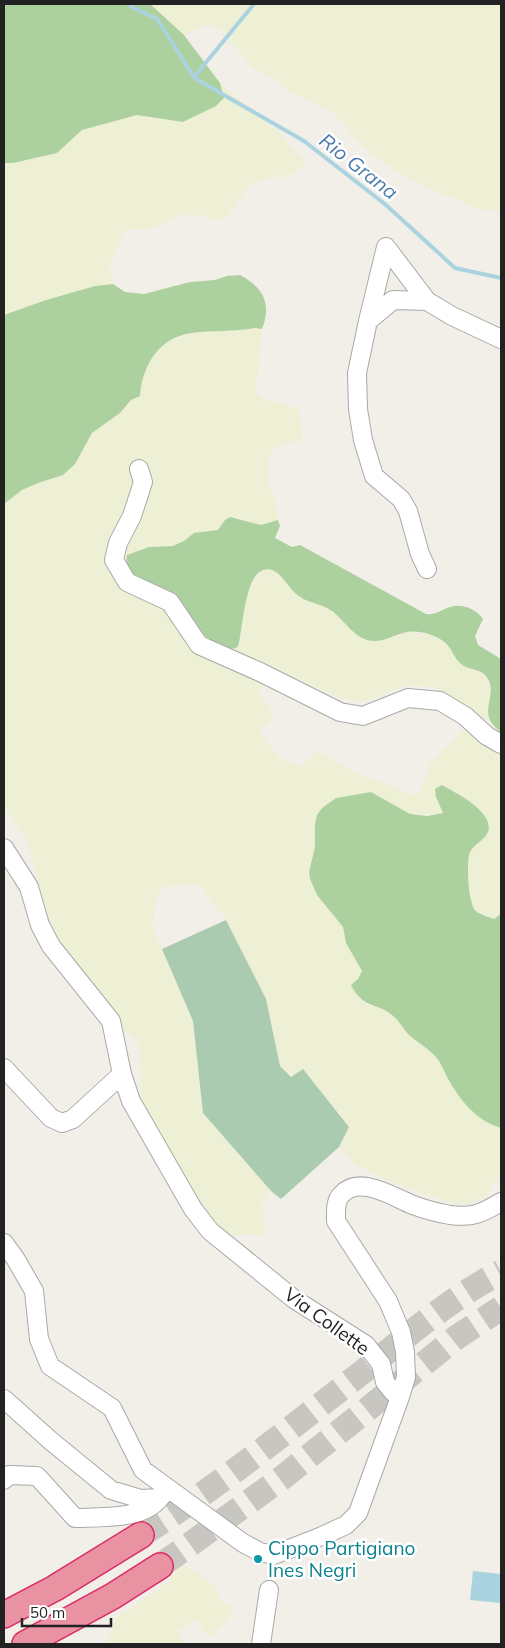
<svg xmlns="http://www.w3.org/2000/svg" width="505" height="1648" font-family="Mulish,sans-serif">
  <style>
    .farmland { fill: #eef0d5 }
    .forest { fill: #add19e }
    .cemetery { fill: #aacbaf }
    .water { fill: #aad3df }
    .lines { fill: none; stroke-linecap: round; stroke-linejoin: round }
    .stream { stroke: #aad3df; stroke-width: 4 }
    .highway-tunnel { stroke: #c8c6c1; stroke-width: 25; stroke-dasharray: 25 12; stroke-linecap: butt }
    .minor-casing { stroke: #a9a9a9; stroke-width: 20 }
    .highway-casing { stroke: #dc2a67; stroke-width: 28 }
    .minor { stroke: #fff; stroke-width: 18 }
    .highway { stroke: #e892a2; stroke-width: 25 }
    .culture-dot { fill: #0f9aa8; stroke: #fff; stroke-width: 2 }
    .labels { text-anchor: middle; dominant-baseline: central; stroke-width: 5; stroke-linejoin: round; paint-order: stroke }
    .street-label { font-size: 19px; fill: #222; stroke: #fff }
    .culture-label { font-size: 19px; fill: #0d838f; stroke: #fff; text-anchor: start }
    .water-label { font-size: 20px; font-style: italic; fill: #4a7aab; stroke: #fff }
  </style>
  <rect width="100%" height="100%" fill="#f2efe9"/>
  <path class="farmland" d="M150,4H501V212L478,209L412,181L370,153L357,140L335,114L321,106L289,92L276,80L253,68L241,55L226,35L220,30L212,26H203L184,35Z
    M220,83L279,133L306,162L292,175L267,179L251,185L224,220L182,214L151,229H125L110,264L113,284L95,286L46,300L4,315V163L13,162L57,153L82,130L137,115L183,122L216,106L224,98Z
    M255,328L262,329L256,393L263,399L298,408L303,440L278,445L272,450L268,459V486L275,498L278,520L261,525L236,517L225,520L218,530L200,532L173,546H155L132,552L127,555L126,562L128,568L173,597L202,633L217,644L240,641L242,621L247,596L256,578L260,572L265,569L271,570L282,576L298,596L331,610L354,631L385,640L407,632L432,635L447,645L460,664L471,670L482,672L487,676L491,694L488,712L490,723L436,688L408,685L364,702L340,698L275,670L257,691L275,716L259,731L278,756L299,767L318,751L358,774L379,781L411,795L420,792L428,772V766L468,726L501,750V914L494,919L476,911L471,904L468,875V858L471,850L483,839L488,832L489,822L484,815L464,797L443,785L436,797L443,813L435,815L410,814L371,792L336,798L322,808L317,815L315,824V847L309,872L317,895L343,927L346,943L362,971L358,979L351,985L355,993L360,1000L368,1005L377,1006L393,1015L415,1040L434,1055L493,1125L501,1128V1175L492,1183L488,1194L469,1204L448,1202L400,1186L357,1166L339,1147L349,1126L303,1069L291,1077L280,1066L266,999L226,920L201,887L190,884L167,887L161,891L155,902L153,927L193,1021L203,1113L271,1191L262,1202L266,1230L262,1235L245,1234L240,1236L228,1235L222,1232L212,1218L204,1213L158,1134L142,1102L140,1051L136,1040L132,1035L118,1025L113,1009L87,976L61,946L48,917L28,844L13,819L4,808V504L22,490L38,483L62,475L75,464L92,433L120,413L131,400L140,396L141,383L144,371L158,349L168,341L193,333Z
    M173,1560L196,1571L215,1587L221,1600L232,1608L229,1618L210,1638L196,1620L177,1631L184,1644H104L112,1632L115,1618L172,1580L165,1567Z"/>
  <path class="forest" d="M4,4H150L184,35L220,83L224,98L216,106L183,122L137,115L82,130L57,153L13,163H4Z
    M240,275C263,287 272,304 262,329L255,328C234,332 213,330 192,333C159,337 142,366 140,396L131,400L120,413L92,433L75,464L63,475L38,483L22,490L4,504V315L46,300L95,286L113,284L125,292L144,294L190,282L215,280L227,276Z
    M230,517L261,525L278,520L280,526L275,538L292,547L300,545L426,614C436,615 441,610 450,607C462,603 476,609 483,619L475,636L478,645L501,659V732C473,713 502,694 485,675C480,669 468,670 461,664C454,659 452,647 443,641C433,634 416,629 403,633C392,636 380,644 367,640C353,636 343,619 332,611C321,603 305,603 295,593C287,585 277,565 263,570C244,577 243,631 238,647C227,653 207,638 198,630C189,620 183,604 172,596C160,588 141,583 131,573C126,569 126,561 127,555L149,547L173,546L184,541L194,533L218,530L225,520Z
    M442,785C456,793 495,812 488,832C485,840 474,844 470,852C466,861 468,904 476,911C481,915 489,917 494,919L501,914V1128C475,1120 460,1100 447,1077C443,1069 440,1060 433,1054C426,1047 417,1042 409,1035C403,1029 399,1020 392,1015C374,1001 363,1009 351,985L358,979L362,971L346,943L343,927L317,895L310,879L309,872L315,847V824L317,815L322,808L336,798L371,792L410,814L427,816L443,813L436,797L435,789Z"/>
  <path class="cemetery" d="M226,920L266,999L280,1066L291,1077L303,1069L349,1127L339,1147L281,1199L271,1191L203,1113L193,1021L162,949Z"/>
  <path class="water" d="M473,1571L501,1574V1603L470,1600Z"/>
  <g class="lines">
    <path class="stream" d="M130,4L132,7L157,19L194,77L198,80L304,141L386,205L455,268L501,278
      M194,77L254,4"/>
    <path class="highway-tunnel" d="M141,1535C218,1487 288,1430 360,1374C405,1338 450,1298 501,1272
      M160,1566L282,1478L457,1337L501,1308"/>
    <defs>
      <path id="minor" d="M386,247L427,301
        M368,321L386,247
        M139,469L143,482L132,516L118,543L114,560L127,582L170,602L199,645L260,672L340,712L363,716L408,698L440,701L465,716L487,736L501,744
        M427,569L420,554L408,511L401,499L374,476L363,440L358,409L357,373L368,321L393,300L427,301L452,316L501,339
        M4,848L29,887L40,925L51,946L111,1021L122,1074L131,1101L193,1209L210,1231L294,1299L366,1345L381,1364L385,1382L393,1392L400,1397
        M4,1068L51,1118L62,1123L73,1119L122,1074
        M4,1243L15,1258L34,1291L39,1339L50,1366L112,1408L143,1470L243,1543L260,1552L274,1555L322,1536L346,1525L358,1513L400,1397L406,1377L405,1352L401,1332L388,1301L336,1221C336,1213 335,1201 341,1195C359,1174 393,1197 413,1205C424,1209 438,1213 450,1215C474,1218 482,1213 501,1202
        M4,1399L51,1441L111,1490L141,1499L160,1498L167,1489
        M4,1480L9,1475L37,1476L75,1518C100,1517 142,1520 159,1499
        M261,1644L269,1590"/>
      <path id="highway" d="M4,1615L55,1588L141,1535
        M25,1644L113,1596L160,1566"/>
    </defs>
    <use href="#minor" class="minor-casing"/>
    <use href="#highway" class="highway-casing"/>
    <use href="#minor" class="minor"/>
    <use href="#highway" class="highway"/>
  </g>
  <circle class="culture-dot" cx="258" cy="1559" r="5"/>
  <g class="labels">
    <g class="street-label">
      <text transform="translate(327 1321) rotate(36)">Via Collette</text>
    </g>
    <g class="culture-label">
      <text x="268" y="1548">Cippo Partigiano<tspan x="268" dy="22">Ines Negri</tspan></text>
    </g>
    <g class="water-label">
      <text transform="translate(359 166) rotate(38)">Rio Grana</text>
    </g>
  </g>
  <rect width="505" height="1648" fill="none" stroke="#222222" stroke-width="10"/>
  <path d="M22 1618v8h89v-8" fill="none" stroke="#222222" stroke-width="2.5"/>
  <text x="30" y="1618" font-size="15" fill="#222222" stroke="#ffffff" stroke-width="4" paint-order="stroke">50 m</text>
</svg>
